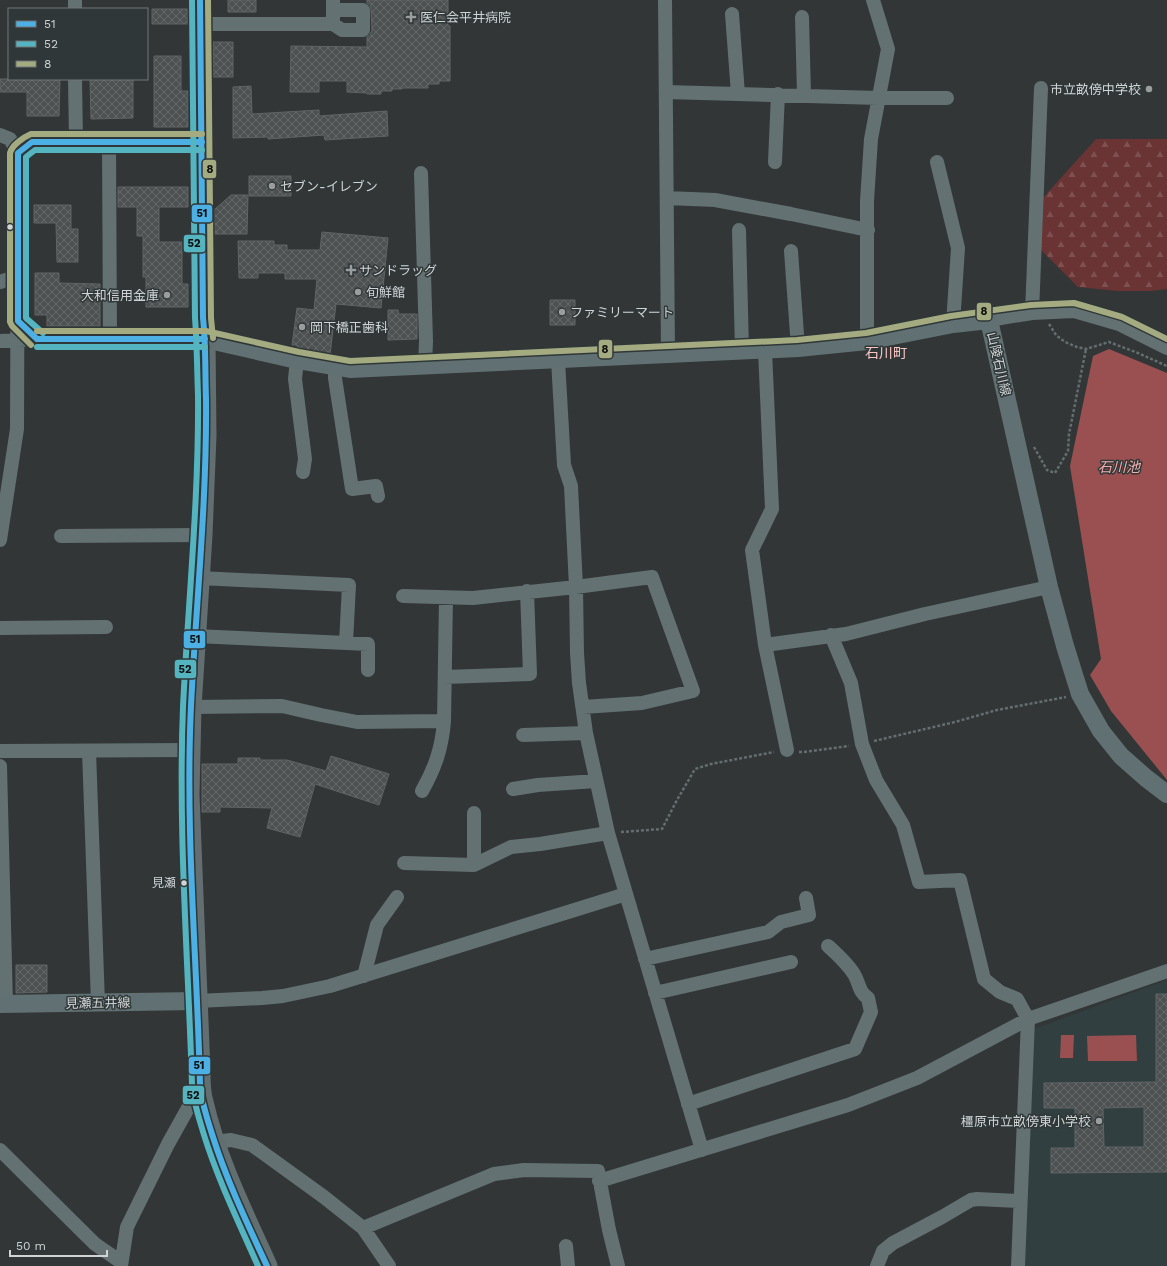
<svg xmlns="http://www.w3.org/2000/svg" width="1167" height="1266" font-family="'Work Sans','Noto Sans JP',sans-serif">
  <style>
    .built { fill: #313f41 }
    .forest { fill: url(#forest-firs) }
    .water { fill: #9a5050 }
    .building { fill: url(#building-cross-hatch); stroke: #606464; fill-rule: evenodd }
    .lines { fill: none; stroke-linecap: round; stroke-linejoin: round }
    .path { stroke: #646d6f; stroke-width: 2.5; stroke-dasharray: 3 2; stroke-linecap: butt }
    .minor { stroke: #637172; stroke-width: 14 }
    .major { stroke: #617173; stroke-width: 18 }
    .highway { stroke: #636e70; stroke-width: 21 }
    .bus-1-casing { stroke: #303738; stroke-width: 9 }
    .bus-2-casing { stroke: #303738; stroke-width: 9 }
    .bus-3-casing { stroke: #303738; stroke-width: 9 }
    .bus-1 { stroke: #4cb0e4; stroke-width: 6 }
    .bus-2 { stroke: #54b4bf; stroke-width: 6 }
    .bus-3 { stroke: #a4ab81; stroke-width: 6 }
    .poi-dot { fill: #999d9d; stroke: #303738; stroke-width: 1.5 }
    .bus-dot { fill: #d0d4d5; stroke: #303738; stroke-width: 1.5 }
    .labels { text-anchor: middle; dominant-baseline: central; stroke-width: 3; stroke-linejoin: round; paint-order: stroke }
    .bus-label { font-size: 12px; fill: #d0d4d5; stroke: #303738; text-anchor: end }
    .poi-label { font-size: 13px; fill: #d0d4d5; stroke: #303738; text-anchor: start }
    .street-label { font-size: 13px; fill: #d0d4d5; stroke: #303738 }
    .neighbourhood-label { font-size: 14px; fill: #f8c4c2; stroke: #303738 }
    .water-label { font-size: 14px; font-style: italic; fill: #f4aeac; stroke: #303738 }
    .line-badge { stroke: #303738; stroke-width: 1.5 }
    .pale-badge-label { font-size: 11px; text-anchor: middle; font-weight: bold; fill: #111 }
  </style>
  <defs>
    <pattern id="forest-firs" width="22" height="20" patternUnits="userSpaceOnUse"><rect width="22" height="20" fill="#6a3334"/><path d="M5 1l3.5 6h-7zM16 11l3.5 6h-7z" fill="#7e5050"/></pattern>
    <pattern id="building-cross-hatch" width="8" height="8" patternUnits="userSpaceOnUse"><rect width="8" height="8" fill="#4e5151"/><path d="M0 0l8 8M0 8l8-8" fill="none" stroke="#666969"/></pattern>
  </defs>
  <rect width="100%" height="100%" fill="#323636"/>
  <path class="built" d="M1167,980V1266H1024L1034,1029Z"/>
  <path class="forest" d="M1096,139H1167V289L1151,291H1117L1078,287L1041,250V200Z"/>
  <path class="water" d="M1109,349L1167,373V780L1111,711L1090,675L1101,659L1070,466L1093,356Z
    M1061,1035H1074L1073,1058H1060Z
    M1136,1035L1137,1061H1088L1087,1036Z"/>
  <path class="building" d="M228,0H256V12H228Z
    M367,0H448V26H450V81H439V84H428V88H402V89H392V91H381V94H367V93L347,92V81H319V92H290L291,46L367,47V37L370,35L372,30L371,10L370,5L367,3Z
    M152,9H188V24H152Z
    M213,42H233V77H213Z
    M154,56H181V91H188V127H154Z
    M0,79H60L59,116H27V92H0Z
    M90,79H133V118L91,119Z
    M251,86L252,114L319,110V116L387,111L388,136L325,140L324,135L268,139V137L233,138V87Z
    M249,176H291V196H249Z
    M118,187H188V207H159V242H182V284H188V307H146V277H143V236H137V207H118Z
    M231,195H248L247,234H215L214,210Z
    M34,205H71V229H78V262H57L56,223H34Z
    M322,232L388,238L381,308L336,304L330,355L298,349V348H297V345H292L297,308L314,310L317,279H285V273H258V278H239L238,241H274V245H287V250H320Z
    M35,273H59V283L100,284V326H47V315H35Z
    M550,300H575V325H550Z
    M388,310H398L399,314H417V339L388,340Z
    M331,756L389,774L379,805L315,784L300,837L267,828L272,808L220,807V812H202V764H238V758H260V760H287L326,771Z
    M16,965H47V992L16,993Z
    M1156,994H1167V1172L1051,1173V1148H1075V1108H1044V1083L1156,1082ZM1144,1107V1147H1104L1103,1108Z"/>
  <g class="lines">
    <path class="path" d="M1049,324L1056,335L1065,342L1077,347L1086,349L1109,342L1138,353L1167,366
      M1034,447L1047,470L1055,473L1068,451L1069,434L1086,349
      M874,741L955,722L997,710L1066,697
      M799,752H804L849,746
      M621,832L662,829L677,800L695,769L711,764L774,752"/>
    <path class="minor" d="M75,0V9
      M665,0L668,354
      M333,10H363V30H342L333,24
      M732,14L738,94
      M802,17L804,95
      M201,24H333V0
      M75,79L76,142
      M666,92L879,98H947
      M0,135L10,139L18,153
      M109,142L110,339
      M775,162L778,94
      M937,162L958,248L953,324
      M421,173L426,341L425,366
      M667,198L715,200L791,214L868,230
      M739,230L742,350
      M791,251L798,348
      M0,282L9,279L18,273
      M1032,313L1041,88
      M989,320L1032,313L1074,311L1119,324L1167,348
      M0,341L37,339
      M867,341V201L871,139L888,49L873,0
      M765,350L772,509L752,550L765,645L787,750
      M297,360L295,379L305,459L303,472
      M558,360L564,465L571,486L576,587L577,653L579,683L586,733L608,833L702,1150
      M335,366V378L352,489L376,486L378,496
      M61,536L202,535
      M0,540L17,429L18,153L32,142H202
      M199,578L349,585L346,643
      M403,596L473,598L576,587L652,577L693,691L642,703L583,707
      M0,628L106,627
      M831,635L851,683L862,744L876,780L903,825L919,882L960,880L984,979L1000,992L1017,999L1028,1019L1018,1266
      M195,636L368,644V670
      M765,645L846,634L925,614L1049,587
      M445,677L530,674L527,591
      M191,707L282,706L321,715L357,722L444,721L446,598
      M523,735L586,733
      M0,751L189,750
      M89,751L98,1003
      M0,766L6,1004
      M513,789L538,785L596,781
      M422,791C435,768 442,748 444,721
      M474,813V865
      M404,863L474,865L511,847L540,844L608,833
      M645,959L768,932L781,922L809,915L806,898
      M364,976L377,925L397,897
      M655,993L791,962
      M197,1001L262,998L283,996L330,986L626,894
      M688,1104L855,1049L871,1012L868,998C858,991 860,984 854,974C847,963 838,955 828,946
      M214,1142L231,1140L252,1145L324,1197L363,1228L389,1266
      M0,1150L95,1244L121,1262
      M599,1181L848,1105L917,1078L1028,1019L1167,971
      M363,1228L494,1174L524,1170L598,1171L609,1230L618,1266
      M566,1246L568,1266
      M121,1266L127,1227L168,1144L192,1101L201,1089
      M877,1266L883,1251L893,1243L942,1217L971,1200L977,1199L1020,1201"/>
    <path class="major" d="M37,339H205L297,360L350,369L798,348L867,341L953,324L989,320L1049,587L1065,646L1080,694L1101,731L1121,756L1146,778L1167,794
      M0,1004L197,1001"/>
    <path class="highway" d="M200,0L203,318L205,339L206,436L202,535L191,707L189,795L200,1072C200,1082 200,1093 203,1102C216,1159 243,1213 267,1266"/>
    <defs>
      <path id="bus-1" d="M200,0L203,318C206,345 205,372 206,399C207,502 196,604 191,706C185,832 197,958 200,1084C201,1101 207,1118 212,1134C226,1179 247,1223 267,1266
        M37,339L18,321V153L32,142H202
        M37,339H205"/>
      <path id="bus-2" d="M192,0L195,318C197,344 197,369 198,395C199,499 188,603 183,707C178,832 188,958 192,1084C193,1101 199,1118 204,1135C218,1180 239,1223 258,1266
        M43,333L26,318V157L35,150H202
        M37,347H205"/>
      <path id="bus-3" d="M208,0L211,318L213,338
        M37,331H206L299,352L350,361L797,340L866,333L951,316L1031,305L1074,303L1122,317L1167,339
        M31,345L12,326L10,322V153C12,145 24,137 31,134H202"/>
    </defs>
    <use href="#bus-1" class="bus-1-casing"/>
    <use href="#bus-2" class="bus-2-casing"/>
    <use href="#bus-3" class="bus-3-casing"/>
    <use href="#bus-1" class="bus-1"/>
    <use href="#bus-2" class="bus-2"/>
    <use href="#bus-3" class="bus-3"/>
  </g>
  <g class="poi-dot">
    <path d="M409 11h4v4h4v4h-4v4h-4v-4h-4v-4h4z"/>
    <circle cx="1149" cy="89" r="4"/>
    <circle cx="272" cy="186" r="4"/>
    <path d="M349 264h4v4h4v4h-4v4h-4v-4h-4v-4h4z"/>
    <circle cx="358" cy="292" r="4"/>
    <circle cx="167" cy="295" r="4"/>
    <circle cx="562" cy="312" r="4"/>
    <circle cx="302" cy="327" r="4"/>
    <circle cx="1099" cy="1121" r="4"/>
  </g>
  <g class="bus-dot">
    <circle cx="10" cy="227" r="3.5"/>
    <circle cx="184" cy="883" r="3.5"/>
  </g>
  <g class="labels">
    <g class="bus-label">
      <text x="176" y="883">見瀬</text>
    </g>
    <g class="poi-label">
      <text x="420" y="17">医仁会平井病院</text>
      <text x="1141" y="89" text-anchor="end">市立畝傍中学校</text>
      <text x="280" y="186">セブン-イレブン</text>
      <text x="359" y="270">サンドラッグ</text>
      <text x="366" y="292">旬鮮館</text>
      <text x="159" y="295" text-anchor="end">大和信用金庫</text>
      <text x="570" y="312">ファミリーマート</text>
      <text x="310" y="327">岡下橋正歯科</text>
      <text x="1091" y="1121" text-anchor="end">橿原市立畝傍東小学校</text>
    </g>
    <g class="street-label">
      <text transform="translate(999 364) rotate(77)">山陵石川線</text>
      <text transform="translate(98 1003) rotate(-1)">見瀬五井線</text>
    </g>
    <g class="neighbourhood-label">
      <text x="886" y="353">石川町</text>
    </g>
    <g class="water-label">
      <text x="1119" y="467">石川池</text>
    </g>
  </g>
  <g class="line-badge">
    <rect x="202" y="159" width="15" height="20" rx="4" fill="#a4ab81"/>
    <rect x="191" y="204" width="22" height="19" rx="4" fill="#4cb0e4"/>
    <rect x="183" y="234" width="23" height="19" rx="4" fill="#54b4bf"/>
    <rect x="976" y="302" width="16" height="19" rx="4" fill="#a4ab81"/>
    <rect x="598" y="339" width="15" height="20" rx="4" fill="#a4ab81"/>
    <rect x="183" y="630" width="23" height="19" rx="4" fill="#4cb0e4"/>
    <rect x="174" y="659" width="23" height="20" rx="4" fill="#54b4bf"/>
    <rect x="188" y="1056" width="23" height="19" rx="4" fill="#4cb0e4"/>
    <rect x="182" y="1085" width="23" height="20" rx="4" fill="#54b4bf"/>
  </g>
  <g class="pale-badge-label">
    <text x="210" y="173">8</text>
    <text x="202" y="217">51</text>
    <text x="194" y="247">52</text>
    <text x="984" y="315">8</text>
    <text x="605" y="353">8</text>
    <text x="195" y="643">51</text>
    <text x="185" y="673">52</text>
    <text x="199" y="1069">51</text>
    <text x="193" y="1099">52</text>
  </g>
  <rect x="8" y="8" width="140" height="72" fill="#303738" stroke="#707677"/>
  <rect x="16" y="21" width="20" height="6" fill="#4cb0e4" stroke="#707677"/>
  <text x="44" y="28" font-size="12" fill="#d0d4d5">51</text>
  <rect x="16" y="41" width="20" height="6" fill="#54b4bf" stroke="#707677"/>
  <text x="44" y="48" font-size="12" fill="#d0d4d5">52</text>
  <rect x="16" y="61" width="20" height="6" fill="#a4ab81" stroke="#707677"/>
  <text x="44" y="68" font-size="12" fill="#d0d4d5">8</text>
  <path d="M10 1250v6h97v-6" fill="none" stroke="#d0d4d5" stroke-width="2"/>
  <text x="16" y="1250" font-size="12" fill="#d0d4d5" stroke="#303738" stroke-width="3" paint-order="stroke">50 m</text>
</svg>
